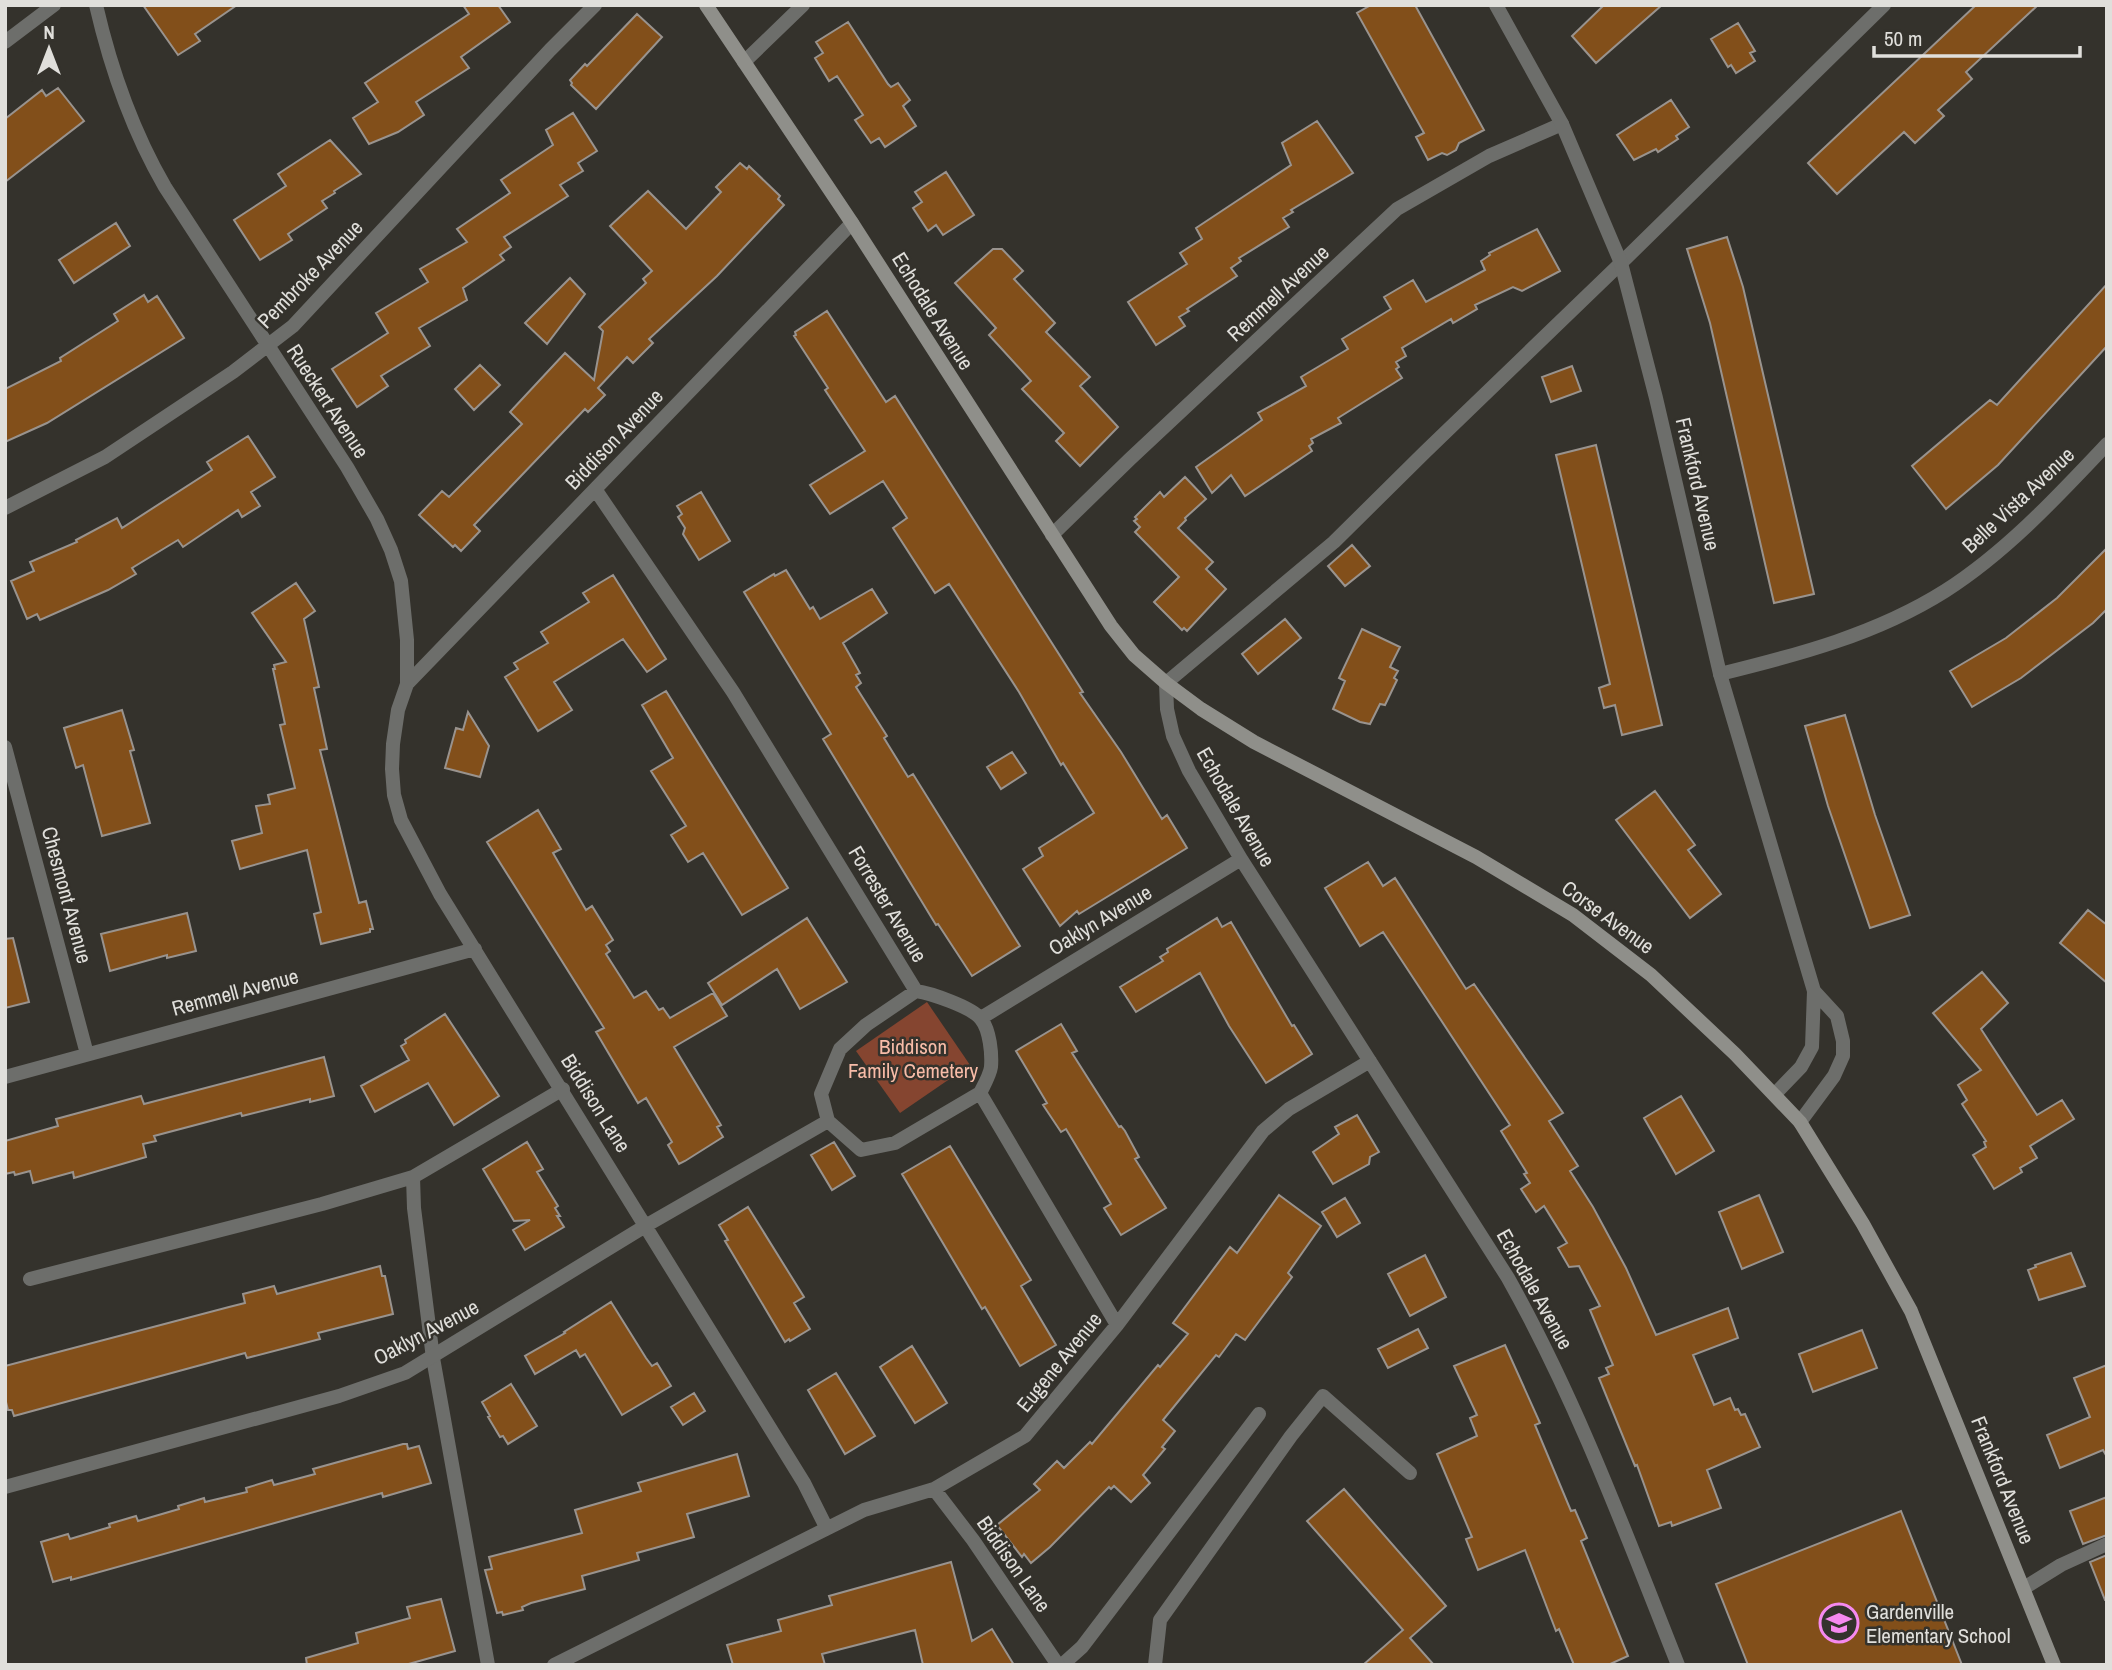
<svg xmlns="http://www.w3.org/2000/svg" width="2112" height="1670" font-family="'Archivo Narrow',sans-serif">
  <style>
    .green { fill: #854530 }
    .building { fill: #824f1a; stroke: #99938e; stroke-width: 2 }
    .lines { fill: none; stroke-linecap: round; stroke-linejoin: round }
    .service { stroke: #6d6e6b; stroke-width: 14 }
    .minor { stroke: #6d6e6b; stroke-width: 14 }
    .tertiary { stroke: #6d6e6b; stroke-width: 14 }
    .secondary { stroke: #8f8f8a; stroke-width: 14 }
    .labels { text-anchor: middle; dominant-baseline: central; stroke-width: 5; stroke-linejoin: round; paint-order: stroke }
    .street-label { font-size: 21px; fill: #e0dfdb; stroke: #34322c }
    .park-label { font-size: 21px; fill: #f8bca8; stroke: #34322c }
    .poi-label { font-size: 21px; fill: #e0dfdb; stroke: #34322c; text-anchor: start }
  </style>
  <rect width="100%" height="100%" fill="#34322c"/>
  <path class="green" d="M927,1002L970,1065L900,1113L856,1051Z"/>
  <path class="building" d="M143,5H237L195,34L200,41L178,55Z
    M463,5H498L510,22L461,57L469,68L416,102L424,115L398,132L369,144L353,118L378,102L365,83L469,14Z
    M1371,5H1415L1484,130L1459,143L1456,150L1447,155L1442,153L1428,160L1416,137L1424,133L1357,13Z
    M1604,5H1662L1596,63L1572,36Z
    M1976,5H2038L1966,72L1972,79L1938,110L1944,116L1915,143L1904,132L1837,194L1808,163Z
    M637,14L662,37L596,109L571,85L572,83L570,80L585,64L587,66Z
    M848,22L888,84L891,87L898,83L910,100L903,106L916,126L885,147L879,138L871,143L855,120L863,115L837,76L829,81L815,58L823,53L816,42Z
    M1738,23L1755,51L1750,53L1755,61L1736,73L1731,65L1728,67L1711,39Z
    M58,88L84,121L5,182V119L42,90L46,96Z
    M1671,100L1689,127L1676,136L1678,139L1658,152L1656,149L1634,160L1617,135Z
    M573,113L597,151L578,163L583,171L560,185L568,196L504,237L511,247L500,255L504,260L463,288L467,300L419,328L430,346L381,376L388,386L357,407L332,369L388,333L376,313L428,282L420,269L467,242L457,229L510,193L501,180L553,145L546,130Z
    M1317,121L1353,173L1291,210L1293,212L1283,218L1289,227L1239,258L1241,261L1231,268L1237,276L1187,309L1189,311L1179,317L1185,326L1156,345L1128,302L1187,264L1180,253L1202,239L1196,228L1291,165L1282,143Z
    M330,140L361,174L334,191L335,193L322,201L327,208L288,234L292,240L260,260L234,220L286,186L278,174Z
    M740,163L747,169L749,166L780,196L778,199L784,205L717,276L649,339L653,343L633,363L627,357L598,388L605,395L588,412L585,409L476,523L474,525L480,531L461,551L455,545L453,547L419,515L442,491L449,497L522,424L510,412L565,353L594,380L603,331L599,327L646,283L643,279L652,271L610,226L648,191L686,229L721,192L716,187Z
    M946,172L974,215L943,235L936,225L928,231L913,208L922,202L915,192Z
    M116,223L130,246L74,283L59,260Z
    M1537,229L1560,271L1522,291L1513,287L1475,305L1477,309L1453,323L1451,319L1402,348L1406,356L1396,362L1399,367L1396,369L1402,378L1338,418L1341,423L1311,439L1313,443L1309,446L1312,451L1245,496L1231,475L1212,493L1196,467L1262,420L1258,413L1306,386L1301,377L1348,349L1342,339L1391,309L1384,297L1413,280L1426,302L1485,270L1481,261L1490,255L1489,253Z
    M1727,237L1743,287L1814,594L1774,603L1710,323L1687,249Z
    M993,249H1002L1023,271L1014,279L1055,323L1046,332L1090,377L1080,386L1118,427L1080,466L1056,441L1064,433L1022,389L1031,381L989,335L996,328L955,283Z
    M570,278L585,294L547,344L525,323Z
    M2107,284V346L1998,465L1946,509L1912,466L1990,400L1997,405Z
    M144,295L148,302L157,296L184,338L47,423L5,442V389L61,361L60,358L118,321L114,314Z
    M827,311L886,402L895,396L1083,692L1080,693L1121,752L1162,819L1167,815L1187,848L1079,914L1077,911L1060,926L1023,869L1043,856L1039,848L1094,813L1063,763L1061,765L1019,692L949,584L935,593L893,528L907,518L883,481L830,514L810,485L865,451L825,390L828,388L794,336L796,335L795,332Z
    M480,365L500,385L474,410L455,389Z
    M1572,366L1581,391L1551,402L1542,377Z
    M248,436L275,477L251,492L260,506L242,517L238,510L183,547L178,540L132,568L136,574L108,590L40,620L37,614L27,619L11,581L34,571L30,562L77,542L76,540L117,518L122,528L212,470L207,462Z
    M1596,445L1662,725L1622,735L1615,705L1604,708L1599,688L1610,684L1556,455Z
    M1185,477L1206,499L1185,518L1186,520L1178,528L1213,562L1206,569L1226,589L1187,631L1184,628L1182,630L1154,602L1179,577L1135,532L1140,527L1134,521L1137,519L1135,517L1160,492L1164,497Z
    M701,492L730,541L699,560L683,534L685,528L678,517L682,514L677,506Z
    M1352,545L1370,566L1345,586L1328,566Z
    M2107,548V609L2093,623L2021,678L1972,707L1950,671L2006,638L2057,598Z
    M786,570L810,609L813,607L820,619L872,589L887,613L843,643L860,673L856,675L861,683L856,687L887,736L884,738L908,777L913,774L1020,946L972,976L938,924L936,925L823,739L831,734L744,592L774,574L775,576Z
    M613,575L666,659L647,672L623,639L554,682L572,710L538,731L505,677L518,669L514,663L548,643L541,632L589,602L583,593Z
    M296,583L315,611L304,619L319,687L314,688L327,749L320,750L359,903L366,901L373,929H370V932L321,944L314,914L321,912L307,850L240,869L232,841L262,833L256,806L270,804L268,795L295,788L280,725L285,724L273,669H275L274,665L286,662L252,613Z
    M1285,619L1301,638L1258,674L1242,654Z
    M1362,629L1400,647L1390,667L1398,671L1394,678L1397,680L1385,705L1380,704L1370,724L1360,722L1333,709L1345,681L1339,678Z
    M666,691L788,888L742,915L703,853L688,862L671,835L686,826L651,771L673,758L642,705Z
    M122,710L134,750L130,751L150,823L102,836L83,765L76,768L64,728Z
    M468,712L489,746L480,777L445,768L456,728L463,730Z
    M1845,715L1875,815L1910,915L1870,928L1828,806L1805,726Z
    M1012,752L1026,773L1001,789L987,767Z
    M1655,791L1695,845L1688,850L1721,894L1690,918L1616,820Z
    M538,810L561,849L553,853L586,910L592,906L613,940L606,945L610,951L606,954L634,998L646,991L659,1010L663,1008L670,1018L713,993L727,1016L674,1047L721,1125L717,1127L723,1137L685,1161L679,1164L668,1145L672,1142L646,1098L638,1103L596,1032L604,1028L487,842Z
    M1368,862L1383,886L1395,878L1466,989L1474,984L1563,1113L1549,1121L1578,1166L1570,1171L1593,1207L1626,1268L1656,1335L1728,1308L1738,1338L1693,1355L1714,1405L1730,1398L1735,1410L1738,1409L1741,1415L1745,1414L1760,1447L1707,1470L1721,1508L1672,1526L1671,1522L1659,1526L1637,1465L1635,1466L1599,1378L1609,1374L1606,1368L1613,1365L1590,1310L1600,1306L1579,1266L1569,1267L1558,1248L1567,1243L1544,1206L1536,1212L1521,1189L1530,1183L1524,1174L1527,1173L1501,1131L1510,1125L1383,932L1360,946L1325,888Z
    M2088,910L2107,925V983L2060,943Z
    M187,913L196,951L167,958V955L110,971L101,934Z
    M807,918L847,982L800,1009L777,969L722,1005L708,983Z
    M1217,918L1222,927L1231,922L1292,1026L1294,1025L1312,1054L1266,1083L1229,1026L1200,973L1136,1012L1120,987L1163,961L1160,957L1168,952L1167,949Z
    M13,938L29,1002L5,1008V939Z
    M1982,972L2008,1003L1981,1029L2037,1115L2062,1100L2074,1119L2030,1146L2037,1158L2020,1168L2022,1172L1994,1189L1973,1155L1986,1147L1984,1142L1986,1141L1962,1104L1967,1100L1958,1085L1981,1070L1933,1013Z
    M445,1014L499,1096L454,1125L428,1083L375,1112L361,1086L409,1060L401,1046L406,1043L405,1040Z
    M1061,1024L1077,1051L1072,1053L1119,1127L1121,1126L1125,1131L1139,1157L1135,1159L1166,1208L1121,1235L1104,1208L1111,1204L1066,1129L1061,1132L1043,1105L1047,1103L1016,1051Z
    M324,1057L334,1096L310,1102V1099L242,1116L241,1113L154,1136L156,1141L143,1144L146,1157L74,1178L73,1172L33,1183L30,1171L15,1175L14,1172L5,1174V1141L58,1126L56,1119L141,1096L144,1104Z
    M1681,1096L1714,1151L1676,1174L1644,1118Z
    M1357,1115L1379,1152L1370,1157L1369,1164L1333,1184L1313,1152L1339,1134L1335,1127Z
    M527,1142L543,1169L537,1172L558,1206L555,1208L560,1216H557L564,1227L525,1250L513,1230L530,1220L514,1221L483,1169Z
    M834,1142L855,1176L832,1190L811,1155Z
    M950,1146L1031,1280L1021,1286L1056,1345L1020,1366L985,1307L982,1309L902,1174Z
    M1279,1195L1321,1226L1288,1273L1292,1277L1245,1340L1236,1334L1219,1357L1216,1355L1163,1420L1175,1431L1162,1447L1165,1449L1143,1475L1150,1483L1131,1502L1114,1486L1111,1489L1109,1487L1050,1547L1031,1563L1024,1554L1022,1557L997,1525L1040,1490L1034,1484L1057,1461L1064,1468L1090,1442L1092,1444L1158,1365L1160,1367L1188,1334L1173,1323L1230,1247L1237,1253Z
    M1759,1195L1783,1252L1742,1269L1719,1212Z
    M1345,1198L1360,1223L1337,1237L1322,1212Z
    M748,1207L804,1297L794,1303L810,1329L790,1341L789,1339L785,1342L725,1241L728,1240L719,1225Z
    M2071,1253L2085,1286L2039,1300L2028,1270L2036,1267L2035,1265Z
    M1425,1255L1446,1297L1410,1316L1388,1274Z
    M380,1266L382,1276H385L393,1314L318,1333L320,1339L247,1358L245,1353L14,1416L12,1410H8L5,1398V1366L229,1307L245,1303L243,1294L274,1286L277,1294Z
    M611,1302L646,1358L652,1366L657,1363L671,1386L622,1415L585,1354L580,1357L576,1350L535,1374L525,1356L565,1333L564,1332Z
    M1418,1329L1428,1348L1388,1368L1378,1349Z
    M1862,1330L1877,1368L1813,1392L1799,1354Z
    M1505,1345L1540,1423L1535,1425L1571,1511L1575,1510L1587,1538L1581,1541L1628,1656L1608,1665H1574L1559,1629L1556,1631L1525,1550L1478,1570L1466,1539L1472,1537L1437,1454L1477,1436L1470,1418L1477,1415L1454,1366Z
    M912,1346L947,1403L915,1423L880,1367Z
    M2107,1365V1457L2103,1450L2060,1468L2047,1435L2090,1417L2074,1378Z
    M836,1373L875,1436L845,1454L808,1390Z
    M511,1384L537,1426L508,1444L503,1436L500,1437L488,1417L490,1416L482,1402Z
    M694,1393L705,1411L683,1425L671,1407Z
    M403,1444H407L408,1449L419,1446L431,1483L383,1497L382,1493L71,1580V1577L53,1582L41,1542L68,1534L70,1539L110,1527L109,1524L136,1516L138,1521L179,1509L178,1506L204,1498L205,1502L247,1492L246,1488L272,1480L274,1485L315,1474L313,1469Z
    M737,1454L749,1496L687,1514L694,1537L637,1553L639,1560L582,1576L585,1589L531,1603L522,1607L523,1610L503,1615L502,1612L497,1613L485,1570L492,1569L489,1557L582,1533L575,1510L641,1491L638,1483Z
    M1344,1489L1446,1606L1410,1638L1434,1665H1363L1403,1630L1307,1521Z
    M2107,1497V1535L2083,1544L2070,1511Z
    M1901,1511L1962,1665H1748L1716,1584Z
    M2107,1555V1600H2105L2090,1562Z
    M951,1562L972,1641L992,1629L1014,1665H923L915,1630L822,1654L825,1665H733L727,1645L781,1631L778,1620L832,1605L829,1596Z
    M441,1599L455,1651L405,1665H307L306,1658L358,1643L356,1633L410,1618L407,1607Z"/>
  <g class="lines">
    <path class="service" d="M1166,683L1334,542L1425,452L1621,263
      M30,1279L322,1204L413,1177
      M2024,1588L2061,1565L2107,1544
      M488,1665L433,1358L414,1208L413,1177L563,1089
      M1062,1665L1082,1647L1259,1414
      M1155,1665L1160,1620L1291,1436L1323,1396L1410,1473"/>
    <path class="minor" d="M96,5C111,70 132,130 165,187L347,467L377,519L391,550L401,581L407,640V684L398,710L393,744L392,769L394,795L401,820L440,894L804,1483L826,1527
      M5,42L54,5
      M744,62L803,5
      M1621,263L1884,5
      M595,489L733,692L916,991
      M5,508L105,457L233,372L293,326L550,50L595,5
      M1052,535L1130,459L1397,209L1489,156L1562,124
      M1720,674C1798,655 1877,634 1945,591C2006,552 2057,497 2107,444
      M1166,683L1167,709L1173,736L1189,771L1241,859L1508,1278C1577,1401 1626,1534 1678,1665
      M407,684L852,223
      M5,747L87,1054
      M916,991L866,1025L840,1049L821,1094L828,1121L861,1150L895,1143L980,1093
      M916,991C930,993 972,1007 981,1019C990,1030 992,1054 991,1067C990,1075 984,1085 980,1093
      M981,1018L1241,859
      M5,1077L475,949
      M980,1093L1117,1325
      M5,1487L339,1396L405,1373L647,1225L828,1121
      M934,1489L973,1540L1058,1665
      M554,1665L864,1510L934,1489L1025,1436L1117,1325L1263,1131L1289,1109L1370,1061"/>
    <path class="tertiary" d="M1496,5L1562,124L1621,263L1656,398L1720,674L1814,991L1812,1047L1801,1067L1775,1094
      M1800,1122L1834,1076L1843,1056V1041L1837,1016L1814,991"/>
    <path class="secondary" d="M706,5L852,223L1111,626L1134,655L1166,683L1201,709L1254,742L1476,857L1573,915L1651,975L1735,1054L1800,1122L1863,1224L1911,1311L2054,1665"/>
  </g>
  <defs>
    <symbol id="school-ring" viewBox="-11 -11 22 22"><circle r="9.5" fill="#34322c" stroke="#f589ef" stroke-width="1.5"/><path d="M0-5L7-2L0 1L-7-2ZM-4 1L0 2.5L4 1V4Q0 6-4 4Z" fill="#f589ef"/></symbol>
  </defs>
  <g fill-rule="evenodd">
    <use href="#school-ring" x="1817" y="1601" width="44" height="44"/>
  </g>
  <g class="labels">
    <g class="street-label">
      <text transform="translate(310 274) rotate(-46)">Pembroke Avenue</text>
      <text transform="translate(1278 293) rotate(-43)">Remmell Avenue</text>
      <text transform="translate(933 311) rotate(58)">Echodale Avenue</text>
      <text transform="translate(328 401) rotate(57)">Rueckert Avenue</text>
      <text transform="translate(614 439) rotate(-46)">Biddison Avenue</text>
      <text transform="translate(1698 484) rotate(77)">Frankford Avenue</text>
      <text transform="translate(2018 500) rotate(-43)">Belle Vista Avenue</text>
      <text transform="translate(1236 807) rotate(60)">Echodale Avenue</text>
      <text transform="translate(67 895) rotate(75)">Chesmont Avenue</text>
      <text transform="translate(888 904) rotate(59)">Forrester Avenue</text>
      <text transform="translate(1608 917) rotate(36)">Corse Avenue</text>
      <text transform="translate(1100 920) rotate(-31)">Oaklyn Avenue</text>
      <text transform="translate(235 992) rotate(-15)">Remmell Avenue</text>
      <text transform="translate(596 1103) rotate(58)">Biddison Lane</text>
      <text transform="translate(1535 1289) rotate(61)">Echodale Avenue</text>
      <text transform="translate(426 1332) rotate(-28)">Oaklyn Avenue</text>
      <text transform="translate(1059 1362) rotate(-51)">Eugene Avenue</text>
      <text transform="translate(2003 1480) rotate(68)">Frankford Avenue</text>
      <text transform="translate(1014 1564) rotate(55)">Biddison Lane</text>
    </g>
    <g class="park-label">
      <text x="913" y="1046">Biddison<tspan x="913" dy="24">Family Cemetery</tspan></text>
    </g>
    <g class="poi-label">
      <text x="1866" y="1611">Gardenville<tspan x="1866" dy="24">Elementary School</tspan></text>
    </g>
  </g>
  <rect width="2112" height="1670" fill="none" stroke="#e0dfdb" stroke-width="14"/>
  <g transform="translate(49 49)" stroke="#34322c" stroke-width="5" paint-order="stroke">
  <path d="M0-5L12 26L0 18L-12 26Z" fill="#e0dfdb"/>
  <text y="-10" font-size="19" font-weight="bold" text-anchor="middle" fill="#e0dfdb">N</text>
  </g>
  <path d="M1874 46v10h206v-10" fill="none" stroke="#e0dfdb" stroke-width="3.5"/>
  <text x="1884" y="46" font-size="21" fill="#e0dfdb" stroke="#34322c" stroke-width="5" paint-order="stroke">50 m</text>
</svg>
